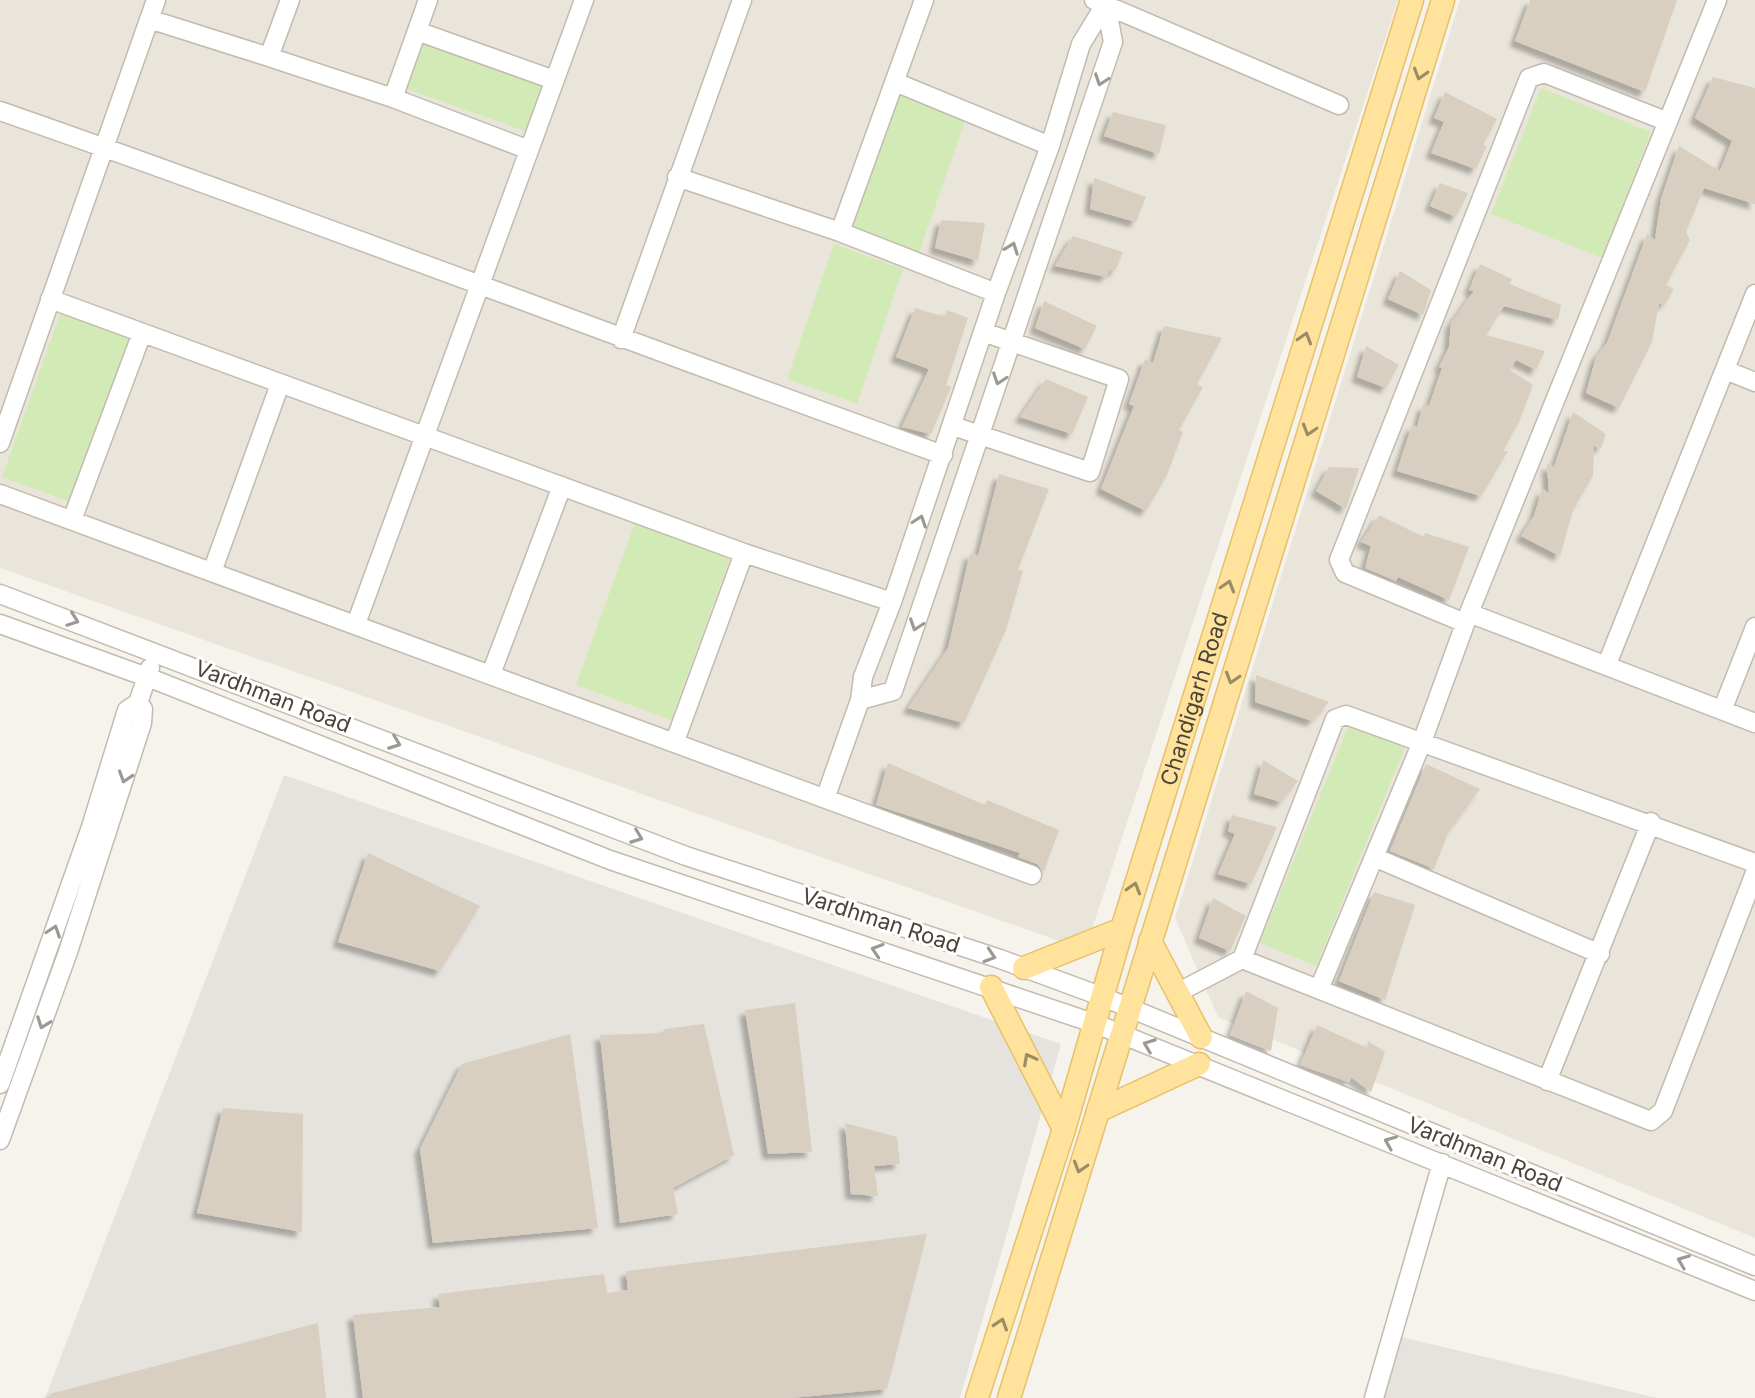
<svg xmlns="http://www.w3.org/2000/svg" width="1755" height="1398" font-family="Inter,sans-serif">
  <style>
    .residential { fill: #eae5da }
    .industrial { fill: #e6e2dd }
    .green { fill: #d2eab5 }
    .building { fill: #d8cfc1; filter: url(#shadow) }
    .lines { fill: none; stroke-linecap: round; stroke-linejoin: round }
    .minor-casing { stroke: #c2bbae; stroke-width: 21 }
    .major-casing { stroke: #e6c16a; stroke-width: 25 }
    .minor { stroke: #fff; stroke-width: 18 }
    .major { stroke: #ffe39c; stroke-width: 22 }
    .oneway { stroke: #9c8c66 }
    .oneway2 { stroke: #9c9892 }
    .labels { text-anchor: middle; dominant-baseline: central; stroke-width: 6; stroke-linejoin: round; paint-order: stroke }
    .street-label { font-size: 22px; fill: #4b4439; stroke: #fff }
  </style>
  <defs>
    <filter id="shadow"><feDropShadow dx="-5.5" dy="5.5" stdDeviation="2" flood-color="#0004"/></filter>
  </defs>
  <rect width="100%" height="100%" fill="#f6f3ec"/>
  <path class="residential" d="M0,0H1398L1085,950L0,568Z
    M1460,0H1755V1238L1218,1017L1175,918Z"/>
  <path class="industrial" d="M284,775L1061,1044L960,1398H45Z
    M1393,1335L1657,1398H1376Z"/>
  <path class="green" d="M421,41L545,85L528,132L404,88Z
    M1541,88L1651,132L1602,258L1491,214Z
    M896,94L966,118L919,253L850,229Z
    M834,244L903,269L857,404L787,379Z
    M62,309L139,336L79,505L2,477Z
    M638,514L733,549L671,720L576,685Z
    M1352,717L1408,740L1316,966L1260,943Z"/>
  <path class="building" d="M1530,0H1677L1645,92L1515,41Z
    M1713,77L1755,88V204L1704,188L1686,232L1690,240L1666,285L1674,289L1664,305L1659,303L1652,342L1619,408L1586,393L1596,357L1607,343L1647,234L1655,240L1661,199L1679,146L1720,171L1732,141L1695,118Z
    M1445,92L1497,119L1483,145L1487,146L1476,169L1431,153L1444,122L1434,118Z
    M1113,112L1166,125L1159,154L1104,136Z
    M1094,178L1146,197L1136,222L1090,209Z
    M1440,183L1468,193L1456,217L1430,206Z
    M941,220L985,223L978,261L935,248Z
    M1073,236L1123,252L1115,271L1110,270L1106,277L1055,266Z
    M1480,264L1512,279L1510,284L1561,305L1558,320L1504,306L1486,335L1545,351L1536,370L1516,360L1510,370L1533,385L1519,422L1503,451H1508L1481,496L1397,471L1412,425L1417,427L1423,405L1429,406L1442,368L1439,367L1449,347L1451,323L1474,291L1469,290Z
    M1400,271L1431,290L1423,315L1388,299Z
    M1044,301L1097,326L1085,349L1035,328Z
    M915,308L945,317L947,310L968,318L946,385L951,387L931,434L902,427L929,369L896,357Z
    M1164,326L1222,338L1197,384L1203,387L1179,430L1183,432L1167,475L1146,511L1101,489L1134,406L1129,404L1145,359L1153,363Z
    M1366,346L1399,365L1386,388L1357,377Z
    M1046,379L1088,397L1072,434L1020,417Z
    M1573,412L1606,434L1601,448L1594,446L1593,476L1573,510L1560,556L1521,536L1534,516L1542,489L1549,493L1547,464L1554,467Z
    M1329,467L1359,468L1346,509L1316,491Z
    M999,474L1049,489L1018,570L1023,571L1006,630L964,723L908,708L948,648L970,553L978,556Z
    M1379,515L1424,537L1425,533L1469,547L1449,600L1398,577L1396,581L1365,568L1371,546L1361,542Z
    M1256,675L1329,702L1312,721L1255,702Z
    M1263,760L1298,781L1281,802L1254,794Z
    M888,763L985,805L987,800L1059,830L1044,871L1037,864L1018,857L1020,853L876,805Z
    M1426,764L1480,789L1448,833L1434,869L1390,851Z
    M1232,815L1277,827L1251,884L1218,874L1235,834L1228,831Z
    M368,853L480,906L440,971L338,942Z
    M1374,892L1415,905L1385,1000L1339,981Z
    M1213,898L1246,916L1230,951L1199,938Z
    M1246,991L1278,1008L1271,1051L1230,1035Z
    M795,1003L812,1152L768,1154L745,1010Z
    M704,1024L734,1155L673,1188L678,1214L620,1223L600,1035L664,1033V1029Z
    M1317,1025L1367,1048L1368,1041L1385,1052L1371,1092L1351,1077L1349,1082L1300,1065Z
    M570,1034L598,1228L433,1243L420,1149L462,1064Z
    M223,1108L303,1114L302,1232L197,1213Z
    M845,1123L897,1137L900,1164L874,1166L878,1196L851,1194Z
    M927,1234L887,1389L790,1398H363L353,1315L440,1307L438,1294L604,1274L607,1293L628,1290L626,1271Z
    M318,1323L326,1398H51L50,1394Z"/>
  <g class="lines">
    <defs>
      <path id="minor" d="M1094,0L1339,105
        M149,19L269,57L290,0
        M417,31L554,80
        M269,57L393,98L529,150
        M895,82L1050,146
        M393,98L428,0
        M0,111C316,221 628,342 943,455
        M677,177L840,232L996,293
        M840,232L924,0
        M50,299L744,553L892,602
        M621,339L742,0
        M1725,370L1755,382
        M953,426L1090,472L1119,379L983,332
        M0,443L156,0
        M0,494L1032,875
        M72,520L142,333
        M212,572L280,384
        M0,594L686,856L1000,959L1103,997L1755,1266
        M1469,613L1755,723
        M1465,623L1345,573L1339,560L1529,78L1544,73L1668,122
        M0,624L155,680L610,860L1096,1024L1755,1291
        M356,624L584,0
        M1607,664L1755,294
        M491,674L562,486
        M860,700L893,691L1113,42L1106,4
        M1723,708L1755,627
        M675,741L744,553
        M826,796L860,700L863,677L892,602L996,293L1050,146L1081,44L1108,0
        M1374,857L1600,954
        M1242,959L1651,1121L1663,1111L1755,873
        M1319,989L1422,742L1469,613L1717,0
        M1177,993L1242,959L1335,719L1346,715L1755,863
        M1547,1081L1651,822
        M0,1084L91,827L127,710L138,703L150,668
        M0,1140L68,952L142,723L143,709L138,703
        M1374,1398L1442,1163"/>
      <g id="major">
        <path d="M1150,941L1201,1037"/>
        <path d="M1024,968L1122,929"/>
        <path d="M991,987L1064,1129"/>
        <path d="M1098,1111L1199,1064"/>
        <path id="s1" d="M977,1398L1064,1129L1122,929L1412,0"/>
        <path d="M1009,1398L1443,0"/>
      </g>
    </defs>
    <use href="#minor" class="minor-casing"/>
    <use href="#major" class="major-casing"/>
    <use href="#minor" class="minor"/>
    <use href="#major" class="major"/>
  </g>
  <defs><path id="oneway-chevron" d="M-2-3.5L2.5 0L-2 3.5" fill="none" stroke-width="1.6" stroke-linecap="round" stroke-linejoin="round" transform="scale(2)"/></defs>
  <g class="oneway">
    <use href="#oneway-chevron" transform="translate(1420 74) rotate(107)"/>
    <use href="#oneway-chevron" transform="translate(1305 338) rotate(-73)"/>
    <use href="#oneway-chevron" transform="translate(1309 430) rotate(107)"/>
    <use href="#oneway-chevron" transform="translate(1228 586) rotate(-73)"/>
    <use href="#oneway-chevron" transform="translate(1232 678) rotate(107)"/>
    <use href="#oneway-chevron" transform="translate(1134 888) rotate(-73)"/>
    <use href="#oneway-chevron" transform="translate(1029 1059) rotate(-118)"/>
    <use href="#oneway-chevron" transform="translate(1080 1167) rotate(107)"/>
    <use href="#oneway-chevron" transform="translate(1001 1324) rotate(-72)"/>
  </g>
  <g class="oneway2">
    <use href="#oneway-chevron" transform="translate(1101 80) rotate(109)"/>
    <use href="#oneway-chevron" transform="translate(1012 248) rotate(-70)"/>
    <use href="#oneway-chevron" transform="translate(999 379) rotate(109)"/>
    <use href="#oneway-chevron" transform="translate(920 521) rotate(-71)"/>
    <use href="#oneway-chevron" transform="translate(73 620) rotate(20)"/>
    <use href="#oneway-chevron" transform="translate(916 625) rotate(109)"/>
    <use href="#oneway-chevron" transform="translate(395 743) rotate(21)"/>
    <use href="#oneway-chevron" transform="translate(125 777) rotate(108)"/>
    <use href="#oneway-chevron" transform="translate(637 837) rotate(21)"/>
    <use href="#oneway-chevron" transform="translate(54 931) rotate(-71)"/>
    <use href="#oneway-chevron" transform="translate(877 950) rotate(-162)"/>
    <use href="#oneway-chevron" transform="translate(990 956) rotate(18)"/>
    <use href="#oneway-chevron" transform="translate(43 1023) rotate(110)"/>
    <use href="#oneway-chevron" transform="translate(1149 1045) rotate(-159)"/>
    <use href="#oneway-chevron" transform="translate(1390 1142) rotate(-158)"/>
    <use href="#oneway-chevron" transform="translate(1683 1261) rotate(-158)"/>
  </g>
  <g class="labels">
    <g class="street-label">
      <text transform="translate(273 696) rotate(21)">Vardhman Road</text>
      <text stroke="none"><textPath href="#s1" startOffset="732">Chandigarh Road</textPath></text>
      <text transform="translate(881 920) rotate(18)">Vardhman Road</text>
      <text transform="translate(1485 1154) rotate(22)">Vardhman Road</text>
    </g>
  </g>
</svg>
